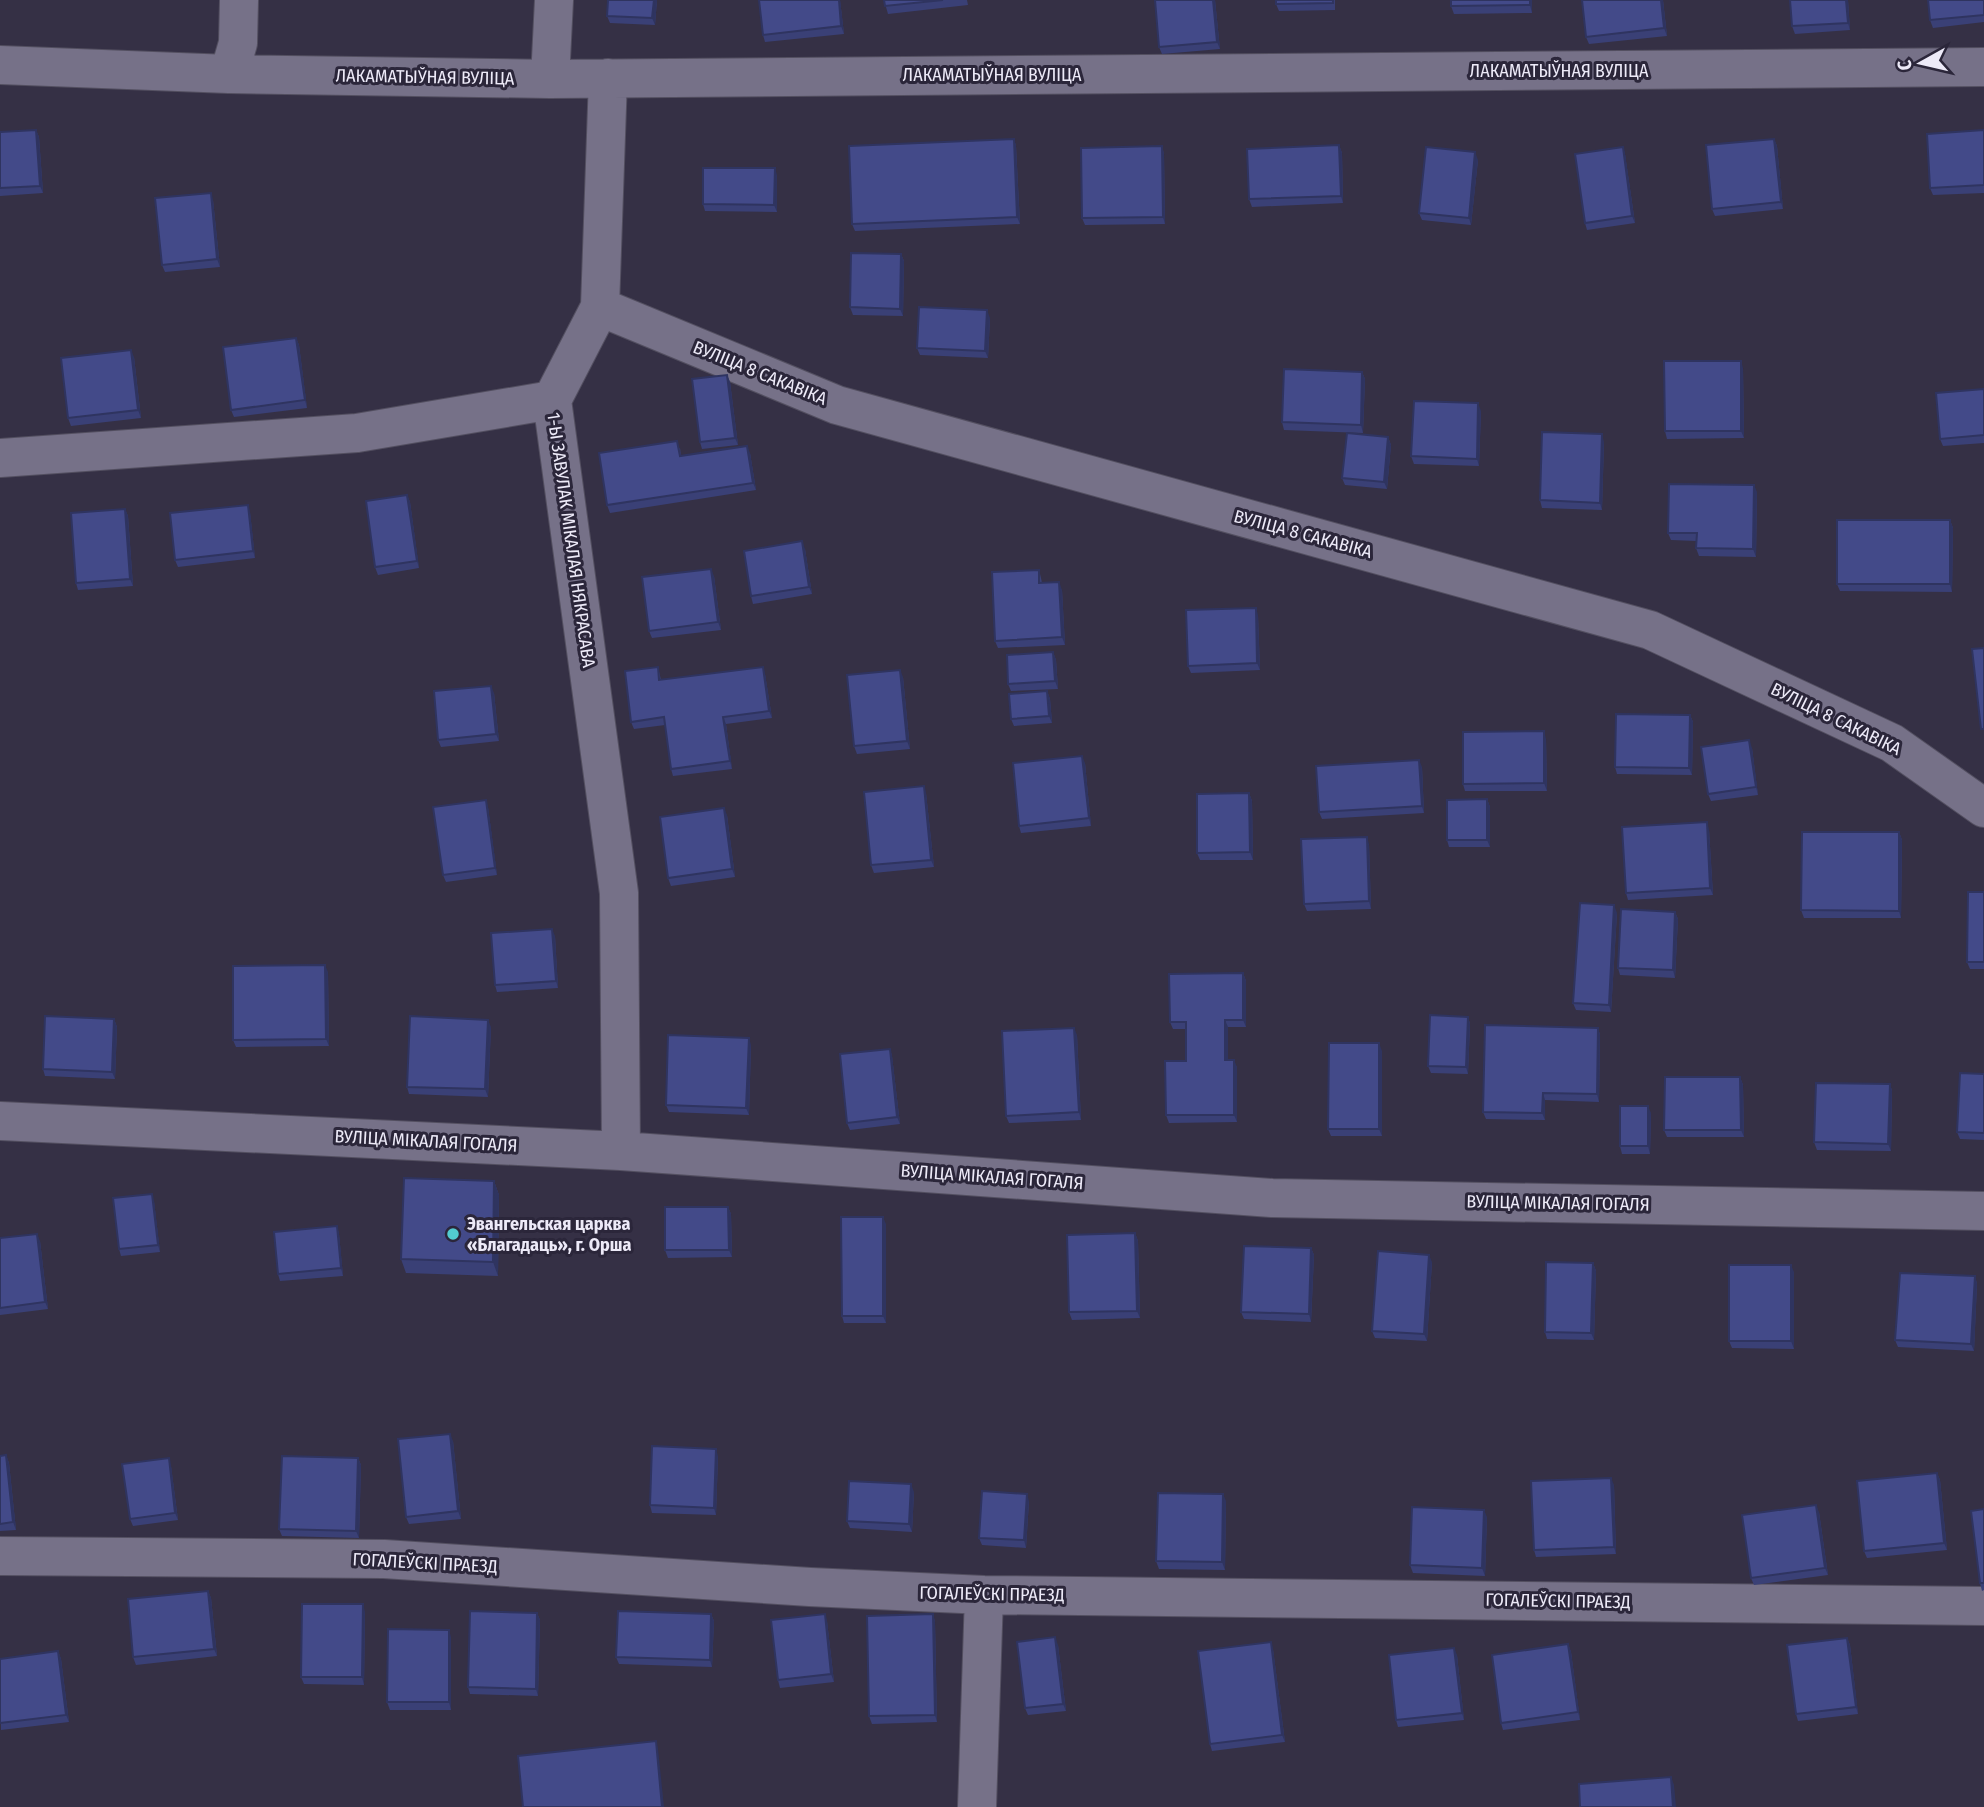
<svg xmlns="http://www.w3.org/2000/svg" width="1984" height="1807" font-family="'Fira Sans Condensed',sans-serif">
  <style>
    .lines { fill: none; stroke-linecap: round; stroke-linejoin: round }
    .minor-casing { stroke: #534f60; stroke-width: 40 }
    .minor { stroke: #767188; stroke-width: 38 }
    .wall { fill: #3a4076 }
    .shaded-wall { fill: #2f3460 }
    .building { fill: #434a89; stroke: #2f3460; stroke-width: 2 }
    .poi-dot { fill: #52ccd0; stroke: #2b263a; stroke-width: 2.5 }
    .labels { text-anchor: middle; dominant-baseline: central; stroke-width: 6; stroke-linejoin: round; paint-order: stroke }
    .street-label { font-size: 18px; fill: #edeaf8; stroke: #2b263a }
    .poi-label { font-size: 18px; font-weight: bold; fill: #edeaf8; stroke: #2b263a; text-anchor: start }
  </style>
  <rect width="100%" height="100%" fill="#353045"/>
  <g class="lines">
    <defs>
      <path id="minor" d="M0,65L229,74L550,79L1984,67
        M229,74L238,43L239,0
        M550,79L554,0
        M600,307L837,405L1650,630L1892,743L1984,808
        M552,400L619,893L621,1151
        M552,400L600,307L608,78
        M0,458L357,433L552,400
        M0,1121L621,1151L1272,1198L1984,1211
        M0,1556L384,1559L810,1587L984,1595L1984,1606
        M977,1807L984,1595"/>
    </defs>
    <use href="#minor" class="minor-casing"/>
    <use href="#minor" class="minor"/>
  </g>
  <path class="wall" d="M608,0H657L655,25L610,23L607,16Z
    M840,0L844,34L765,42L763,35Z
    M884,0H967L968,5L888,14Z
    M1155,0H1215L1220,49L1162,54L1159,47Z
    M1335,0V10L1279,11L1276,4Z
    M1532,0V13L1454,14L1451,6Z
    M1582,0H1663L1667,36L1589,44L1586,37Z
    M1848,0L1850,30L1795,34L1792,26Z
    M1984,0V22L1933,28L1930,20Z
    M36,130L39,137L43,193L0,196V132Z
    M1984,130V193L1933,195L1930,188Z
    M1014,139L1016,146L1020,224L855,231L852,224Z
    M1774,139L1777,146L1783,209L1715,216L1712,209Z
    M1339,145L1342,153L1343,203L1252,207L1249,199Z
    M1162,146L1164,154L1165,224L1085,225L1082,218Z
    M1623,147L1625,154L1635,223L1587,230L1585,223Z
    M1478,160L1471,225L1422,220L1419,213Z
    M777,175V212L705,211L703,204Z
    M213,200L220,267L165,272L162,265Z
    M901,254L904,261L903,316L853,315L850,307Z
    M990,318L988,358L920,355L917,348Z
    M296,338L299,345L307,408L234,417L231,410Z
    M134,357L141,418L71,426L68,418Z
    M1743,368L1744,438L1667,439L1665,431Z
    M1362,372L1365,379L1363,433L1284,430L1282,422Z
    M727,375L730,382L738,445L702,449L700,442Z
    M1984,389V443L1943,446L1940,439Z
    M1481,411L1479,466L1414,464L1411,456Z
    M1388,437L1391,445L1387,489L1345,485L1342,478Z
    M1604,442L1602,510L1542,508L1540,500Z
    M680,448L681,456L750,453L756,490L610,513L607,505Z
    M1757,492L1756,557L1699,556L1696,548V541L1671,540L1668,533Z
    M407,495L410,502L419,568L378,575L375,567Z
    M125,509L128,516L133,586L78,590L76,583Z
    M250,512L255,558L178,567L175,560Z
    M1950,520L1953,528L1952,592L1840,591L1837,584Z
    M805,549L812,594L753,604L751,596Z
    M1039,570L1041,578L1042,583L1062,590L1065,645L998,648L995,641Z
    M714,576L721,630L652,638L649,631Z
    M1258,615L1260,670L1191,673L1188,666Z
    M1053,652L1056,660L1058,689L1011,691L1008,684Z
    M658,667L661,680L765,674L772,718L726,724L732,769L673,776L671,769L665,725L634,729L631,722Z
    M903,677L910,749L857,754L854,746Z
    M1047,691L1050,699L1052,723L1014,726L1011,719Z
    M494,693L499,741L441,747L438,740Z
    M1690,715L1693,722L1692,775L1617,774L1615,767Z
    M1546,739L1547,791H1465L1463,784Z
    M1752,748L1758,795L1711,801L1708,794Z
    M1085,763L1091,826L1021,833L1019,826Z
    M1422,767L1424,813L1322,819L1319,812Z
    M926,793L934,867L874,873L871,865Z
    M1249,793L1252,801L1253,860H1200L1197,853Z
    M1487,799L1490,807V847H1449L1447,840Z
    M488,807L497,875L446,882L443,875Z
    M727,815L735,877L671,886L668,878Z
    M1709,830L1713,895L1628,900L1626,893Z
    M1899,832L1902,840L1901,918H1804L1801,910Z
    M1369,844L1371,909L1307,911L1304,904Z
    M1984,892V969H1970L1967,962Z
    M1675,912L1678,919L1675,978L1620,975L1618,968Z
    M1617,913L1611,1012L1576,1010L1573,1003Z
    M555,936L558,988L497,992L495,985Z
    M328,972L329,1046L236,1047L233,1040Z
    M1243,973L1246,981V1027H1228V1060L1237,1067V1122L1169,1123L1166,1115L1186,1061V1029H1173L1170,1022Z
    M1468,1017L1470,1024L1468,1074L1431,1073L1428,1066Z
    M114,1019L117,1027L115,1079L45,1076L43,1069Z
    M491,1027L488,1097L409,1094L407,1087Z
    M1598,1028L1600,1035L1599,1102L1545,1100V1120L1486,1119L1483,1112Z
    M1077,1035L1081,1120L1009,1123L1006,1116Z
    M751,1045L749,1115L669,1112L666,1105Z
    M890,1049L892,1056L900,1124L850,1130L847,1123Z
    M1382,1051V1136H1331L1328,1129Z
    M1984,1074V1140L1960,1139L1957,1132Z
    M1740,1077L1743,1085L1744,1137H1667L1664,1130Z
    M1890,1084L1892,1091L1891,1151L1817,1150L1814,1142Z
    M1651,1113L1650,1154H1622L1620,1146Z
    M494,1181L499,1195L498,1276L406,1273L401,1259Z
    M154,1201L160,1252L121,1256L119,1249Z
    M728,1207L731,1214L732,1257L668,1258L665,1250Z
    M886,1224V1323H844L842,1316Z
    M337,1226L339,1234L343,1276L280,1281L278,1274Z
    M1135,1233L1138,1241L1140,1318L1072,1320L1069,1312Z
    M0,1238L40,1241L48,1309L0,1315Z
    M1311,1248L1314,1255L1311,1322L1244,1319L1241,1312Z
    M1432,1262L1427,1341L1375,1338L1372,1331Z
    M1593,1263L1596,1271L1594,1340L1547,1339L1545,1332Z
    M1794,1272V1349L1732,1348L1729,1341Z
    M1975,1276L1977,1284L1974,1351L1898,1347L1895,1340Z
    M453,1441L461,1519L409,1524L406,1517Z
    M6,1455L9,1463L16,1530L0,1531V1456Z
    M718,1456L716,1515L652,1513L650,1505Z
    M358,1458L361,1465L359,1538L282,1536L279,1529Z
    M171,1466L178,1520L133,1526L130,1519Z
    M1937,1473L1940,1480L1947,1550L1867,1558L1864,1551Z
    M1614,1485L1616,1554L1536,1557L1534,1550Z
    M914,1492L912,1532L850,1528L847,1521Z
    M1029,1501L1026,1548L982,1545L979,1538Z
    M1226,1501L1225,1570L1159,1569L1156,1561Z
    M1984,1509V1590L1982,1591L1980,1583Z
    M1819,1512L1828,1575L1754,1585L1751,1578Z
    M1487,1517L1485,1576L1413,1573L1410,1565Z
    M208,1591L211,1598L217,1656L136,1665L133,1657Z
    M365,1612L364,1685L304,1684L301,1677Z
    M537,1613L540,1620L538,1696L470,1694L468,1687Z
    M711,1614L714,1621L712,1667L619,1664L616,1657Z
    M933,1614L935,1622L937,1722L872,1724L869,1716Z
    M827,1621L834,1682L780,1688L778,1680Z
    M451,1637V1710H390L387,1702Z
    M1847,1638L1850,1645L1858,1714L1798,1721L1796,1714Z
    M1568,1644L1571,1652L1580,1720L1503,1730L1501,1723Z
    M1058,1645L1066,1711L1028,1715L1025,1708Z
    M1273,1649L1285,1742L1212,1751L1210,1744Z
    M58,1651L61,1659L69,1722L1,1730L0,1659Z
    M1457,1655L1464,1720L1398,1727L1396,1720Z"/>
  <path class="shaded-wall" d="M654,0H657L655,25L652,18Z
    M839,0H840L844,34L841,26Z
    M1213,0H1215L1220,49L1217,42Z
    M1530,0H1532V13L1530,5Z
    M1661,0H1663L1667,36L1664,28Z
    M1846,0H1848L1850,30L1848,23Z
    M36,130L39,137L43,193L40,186Z
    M1014,139L1016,146L1020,224L1017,217Z
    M1774,139L1777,146L1783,209L1781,202Z
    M1339,145L1342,153L1343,203L1341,196Z
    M1162,146L1164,154L1165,224L1163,217Z
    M1623,147L1625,154L1635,223L1632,216Z
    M1475,152L1478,160L1471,225L1469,218Z
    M775,168L777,175V212L774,205Z
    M211,193L213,200L220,267L217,259Z
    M901,254L904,261L903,316L900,309Z
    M987,310L990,318L988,358L985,351Z
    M296,338L299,345L307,408L305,400Z
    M131,350L134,357L141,418L138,410Z
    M1741,361L1743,368L1744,438L1741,431Z
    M1362,372L1365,379L1363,433L1361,425Z
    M727,375L730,382L738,445L735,438Z
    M1478,403L1481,411L1479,466L1477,459Z
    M1602,434L1604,442L1602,510L1600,503Z
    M1388,437L1391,445L1387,489L1384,482Z
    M747,446L750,453L756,490L753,483Z
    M1754,485L1757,492L1756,557L1753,549Z
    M407,495L410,502L419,568L417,561Z
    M248,505L250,512L255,558L253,551Z
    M125,509L128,516L133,586L130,579Z
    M1950,520L1953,528L1952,592L1950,584Z
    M802,541L805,549L812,594L809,587Z
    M711,569L714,576L721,630L718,622Z
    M1059,582L1062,590L1065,645L1062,637Z
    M1256,608L1258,615L1260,670L1257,663Z
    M1053,652L1056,660L1058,689L1055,681Z
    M763,667L765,674L772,718L769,711Z
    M900,670L903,677L910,749L907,741Z
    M491,686L494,693L499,741L496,734Z
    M1047,691L1050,699L1052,723L1049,716Z
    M1690,715L1693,722L1692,775L1689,768Z
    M723,717L726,724L732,769L730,761Z
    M1544,731L1546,739L1547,791L1544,783Z
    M1749,740L1752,748L1758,795L1756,787Z
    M1082,756L1085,763L1091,826L1089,818Z
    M1419,760L1422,767L1424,813L1422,806Z
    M924,786L926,793L934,867L931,860Z
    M1249,793L1252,801L1253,860L1250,852Z
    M1487,799L1490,807V847L1487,840Z
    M486,800L488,807L497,875L495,868Z
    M724,808L727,815L735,877L732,869Z
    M1707,822L1709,830L1713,895L1710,888Z
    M1899,832L1902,840L1901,918L1899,911Z
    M1367,837L1369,844L1371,909L1369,901Z
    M1614,905L1617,913L1611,1012L1609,1005Z
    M1675,912L1678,919L1675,978L1673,970Z
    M552,929L555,936L558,988L556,981Z
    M325,965L328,972L329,1046L326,1039Z
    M1243,973L1246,981V1027L1243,1020Z
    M1468,1017L1470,1024L1468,1074L1466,1067Z
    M114,1019L117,1027L115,1079L112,1072Z
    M488,1020L491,1027L488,1097L485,1089Z
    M1225,1020L1228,1027V1067L1225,1060Z
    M1074,1028L1077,1035L1081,1120L1079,1112Z
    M1598,1028L1600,1035L1599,1102L1597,1094Z
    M749,1038L751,1045L749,1115L746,1108Z
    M1379,1043L1382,1051V1136L1379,1129Z
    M890,1049L892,1056L900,1124L897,1117Z
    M1234,1060L1237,1067V1122L1234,1115Z
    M1740,1077L1743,1085L1744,1137L1741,1130Z
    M1890,1084L1892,1091L1891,1151L1888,1144Z
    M1543,1093L1545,1100V1120L1542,1113Z
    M1648,1106L1651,1113L1650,1154L1648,1146Z
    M494,1181L499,1195L498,1276L493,1262Z
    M152,1194L154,1201L160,1252L158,1245Z
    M728,1207L731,1214L732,1257L729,1250Z
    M883,1217L886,1224V1323L883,1316Z
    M337,1226L339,1234L343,1276L341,1268Z
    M1135,1233L1138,1241L1140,1318L1137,1311Z
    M37,1234L40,1241L48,1309L45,1302Z
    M1311,1248L1314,1255L1311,1322L1309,1314Z
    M1429,1255L1432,1262L1427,1341L1424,1334Z
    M1593,1263L1596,1271L1594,1340L1591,1333Z
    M1791,1265L1794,1272V1349L1791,1341Z
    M1975,1276L1977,1284L1974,1351L1971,1344Z
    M450,1434L453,1441L461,1519L458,1511Z
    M716,1449L718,1456L716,1515L714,1508Z
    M6,1455L9,1463L16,1530L13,1522Z
    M169,1458L171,1466L178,1520L175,1513Z
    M358,1458L361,1465L359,1538L356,1531Z
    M1937,1473L1940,1480L1947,1550L1944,1543Z
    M1611,1478L1614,1485L1616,1554L1614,1547Z
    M911,1484L914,1492L912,1532L909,1524Z
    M1027,1494L1029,1501L1026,1548L1024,1540Z
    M1223,1494L1226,1501L1225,1570L1222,1562Z
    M1816,1505L1819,1512L1828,1575L1825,1568Z
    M1484,1510L1487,1517L1485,1576L1482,1568Z
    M208,1591L211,1598L217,1656L214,1649Z
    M363,1604L365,1612L364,1685L362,1677Z
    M537,1613L540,1620L538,1696L536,1689Z
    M711,1614L714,1621L712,1667L710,1660Z
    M825,1614L827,1621L834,1682L831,1674Z
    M933,1614L935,1622L937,1722L935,1715Z
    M449,1630L451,1637V1710L449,1702Z
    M1055,1637L1058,1645L1066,1711L1063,1704Z
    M1847,1638L1850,1645L1858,1714L1856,1707Z
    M1271,1642L1273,1649L1285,1742L1282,1735Z
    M1568,1644L1571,1652L1580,1720L1578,1712Z
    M1454,1648L1457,1655L1464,1720L1462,1713Z
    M58,1651L61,1659L69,1722L66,1715Z
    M656,1741L658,1749L664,1807H662Z
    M1671,1777L1674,1785L1676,1807H1673Z"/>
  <path class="building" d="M608,0H654L652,18L607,16Z
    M759,0H839L841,26L763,35Z
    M884,0H943L885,6Z
    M1155,0H1213L1217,42L1159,47Z
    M1276,0H1333V3L1276,4Z
    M1451,0H1530V5L1451,6Z
    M1582,0H1661L1664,28L1586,37Z
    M1790,0H1846L1848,23L1792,26Z
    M1928,0H1984V15L1930,20Z
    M36,130L40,186L0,188V132Z
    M1984,130V185L1930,188L1927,134Z
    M1014,139L1017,217L852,224L849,146Z
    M1774,139L1781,202L1712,209L1706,145Z
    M1339,145L1341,196L1249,199L1247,149Z
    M1162,146L1163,217L1082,218L1081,148Z
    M1426,147L1475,152L1469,218L1419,213Z
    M1623,147L1632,216L1585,223L1575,154Z
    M703,168H775L774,205L703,204Z
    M211,193L217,259L162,265L155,198Z
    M851,253L901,254L900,309L850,307Z
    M919,307L987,310L985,351L917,348Z
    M296,338L305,400L231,410L223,347Z
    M131,350L138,410L68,418L61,358Z
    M1664,361H1741V431H1665Z
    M1284,369L1362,372L1361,425L1282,422Z
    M727,375L735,438L700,442L692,379Z
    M1984,389V435L1940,439L1936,393Z
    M1414,401L1478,403L1477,459L1411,456Z
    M1542,432L1602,434L1600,503L1540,500Z
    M1347,433L1388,437L1384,482L1342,478Z
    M677,441L680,456L747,446L753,483L607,505L599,453Z
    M1669,484L1754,485L1753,549L1696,548L1697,533H1668Z
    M407,495L417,561L375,567L366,501Z
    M248,505L253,551L175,560L170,513Z
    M125,509L130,579L76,583L71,513Z
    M1837,520H1950V584H1837Z
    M802,541L809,587L751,596L744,551Z
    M711,569L718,622L649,631L642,577Z
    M1039,570V583L1059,582L1062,637L995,641L992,572Z
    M1256,608L1257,663L1188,666L1186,610Z
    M1984,648V729H1981L1972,649Z
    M1053,652L1055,681L1008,684L1007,655Z
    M658,667L659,680L763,667L769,711L723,717L730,761L671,769L664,717L631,722L625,671Z
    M900,670L907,741L854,746L847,675Z
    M491,686L496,734L438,740L434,691Z
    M1047,691L1049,716L1011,719L1009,694Z
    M1616,714L1690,715L1689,768L1615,767Z
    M1544,731V783L1463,784V732Z
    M1749,740L1756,787L1708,794L1701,747Z
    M1082,756L1089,818L1019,826L1013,763Z
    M1419,760L1422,806L1319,812L1316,766Z
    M924,786L931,860L871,865L864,792Z
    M1249,793L1250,852L1197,853V794Z
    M1487,799V840H1447V800Z
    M486,800L495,868L443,875L433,807Z
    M724,808L732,869L668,878L660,817Z
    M1707,822L1710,888L1626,893L1622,827Z
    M1802,832H1899V911L1801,910Z
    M1367,837L1369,901L1304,904L1301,839Z
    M1968,892H1984V962H1967Z
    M1580,903L1614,905L1609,1005L1573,1003Z
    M1621,909L1675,912L1673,970L1618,968Z
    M552,929L556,981L495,985L491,933Z
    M325,965L326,1039L233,1040V966Z
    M1243,973V1020H1225V1060H1234V1115H1166L1165,1061H1186V1022H1170L1169,974Z
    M1430,1015L1468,1017L1466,1067L1428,1066Z
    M45,1016L114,1019L112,1072L43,1069Z
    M410,1016L488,1020L485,1089L407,1087Z
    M1485,1025L1598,1028L1597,1094L1543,1093L1542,1113L1483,1112Z
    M1074,1028L1079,1112L1006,1116L1002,1031Z
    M668,1035L749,1038L746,1108L666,1105Z
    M1329,1043H1379V1129H1328Z
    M890,1049L897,1117L847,1123L840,1054Z
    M1960,1073L1984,1074V1133L1957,1132Z
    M1665,1077H1740L1741,1130H1664Z
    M1816,1083L1890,1084L1888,1144L1814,1142Z
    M1620,1106H1648V1146H1620Z
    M404,1178L494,1181L493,1262L401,1259Z
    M152,1194L158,1245L119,1249L113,1198Z
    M665,1207H728L729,1250H665Z
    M841,1217H883V1316H842Z
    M337,1226L341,1268L278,1274L274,1232Z
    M1135,1233L1137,1311L1069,1312L1067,1235Z
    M37,1234L45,1302L0,1308V1238Z
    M1244,1246L1311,1248L1309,1314L1241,1312Z
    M1378,1251L1429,1255L1424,1334L1372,1331Z
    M1546,1262L1593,1263L1591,1333L1545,1332Z
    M1729,1265H1791V1341H1729Z
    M1900,1273L1975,1276L1971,1344L1895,1340Z
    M450,1434L458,1511L406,1517L398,1439Z
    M652,1446L716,1449L714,1508L650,1505Z
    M6,1455L13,1522L0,1524V1456Z
    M282,1456L358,1458L356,1531L279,1529Z
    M169,1458L175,1513L130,1519L122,1464Z
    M1937,1473L1944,1543L1864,1551L1857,1481Z
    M1611,1478L1614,1547L1534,1550L1531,1481Z
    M849,1481L911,1484L909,1524L847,1521Z
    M982,1491L1027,1494L1024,1540L979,1538Z
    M1158,1493L1223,1494L1222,1562L1156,1561Z
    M1816,1505L1825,1568L1751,1578L1742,1515Z
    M1412,1507L1484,1510L1482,1568L1410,1565Z
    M1984,1509V1583H1980L1971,1511Z
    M208,1591L214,1649L133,1657L128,1599Z
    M302,1604H363L362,1677H301Z
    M470,1611L537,1613L536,1689L468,1687Z
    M618,1611L711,1614L710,1660L616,1657Z
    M825,1614L831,1674L778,1680L771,1620Z
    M933,1614L935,1715L869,1716L867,1616Z
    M388,1629L449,1630V1702H387Z
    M1055,1637L1063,1704L1025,1708L1017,1642Z
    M1847,1638L1856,1707L1796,1714L1787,1645Z
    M1271,1642L1282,1735L1210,1744L1198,1651Z
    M1568,1644L1578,1712L1501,1723L1492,1655Z
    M1454,1648L1462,1713L1396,1720L1389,1655Z
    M58,1651L66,1715L0,1723V1659Z
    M656,1741L662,1807H523L518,1756Z
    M1671,1777L1673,1807H1580L1579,1784Z"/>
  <circle class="poi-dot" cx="453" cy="1234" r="7"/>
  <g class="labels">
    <g class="street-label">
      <text x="1559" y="71">ЛАКАМАТЫЎНАЯ ВУЛІЦА</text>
      <text x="992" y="75">ЛАКАМАТЫЎНАЯ ВУЛІЦА</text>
      <text transform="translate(425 77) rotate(1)">ЛАКАМАТЫЎНАЯ ВУЛІЦА</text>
      <text transform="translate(760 373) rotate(22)">ВУЛІЦА 8 САКАВІКА</text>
      <text transform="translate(1303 534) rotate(15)">ВУЛІЦА 8 САКАВІКА</text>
      <text transform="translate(571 540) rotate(82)">1-Ы ЗАВУЛАК МІКАЛАЯ НЯКРАСАВА</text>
      <text transform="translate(1836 719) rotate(26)">ВУЛІЦА 8 САКАВІКА</text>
      <text transform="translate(426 1141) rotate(3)">ВУЛІЦА МІКАЛАЯ ГОГАЛЯ</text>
      <text transform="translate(992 1177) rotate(4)">ВУЛІЦА МІКАЛАЯ ГОГАЛЯ</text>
      <text transform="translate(1558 1203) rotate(1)">ВУЛІЦА МІКАЛАЯ ГОГАЛЯ</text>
      <text transform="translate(425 1563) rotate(3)">ГОГАЛЕЎСКІ ПРАЕЗД</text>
      <text transform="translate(992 1594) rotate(1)">ГОГАЛЕЎСКІ ПРАЕЗД</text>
      <text transform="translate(1558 1601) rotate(1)">ГОГАЛЕЎСКІ ПРАЕЗД</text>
    </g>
    <g class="poi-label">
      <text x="467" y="1224">Эвангельская царква<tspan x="467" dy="21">«Благадаць», г. Орша</tspan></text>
    </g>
  </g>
  <g transform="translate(1921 63) rotate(262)" stroke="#2b263a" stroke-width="5" paint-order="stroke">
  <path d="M0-5L12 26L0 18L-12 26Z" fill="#edeaf8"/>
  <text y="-10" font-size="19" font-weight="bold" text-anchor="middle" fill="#edeaf8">С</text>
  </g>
</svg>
